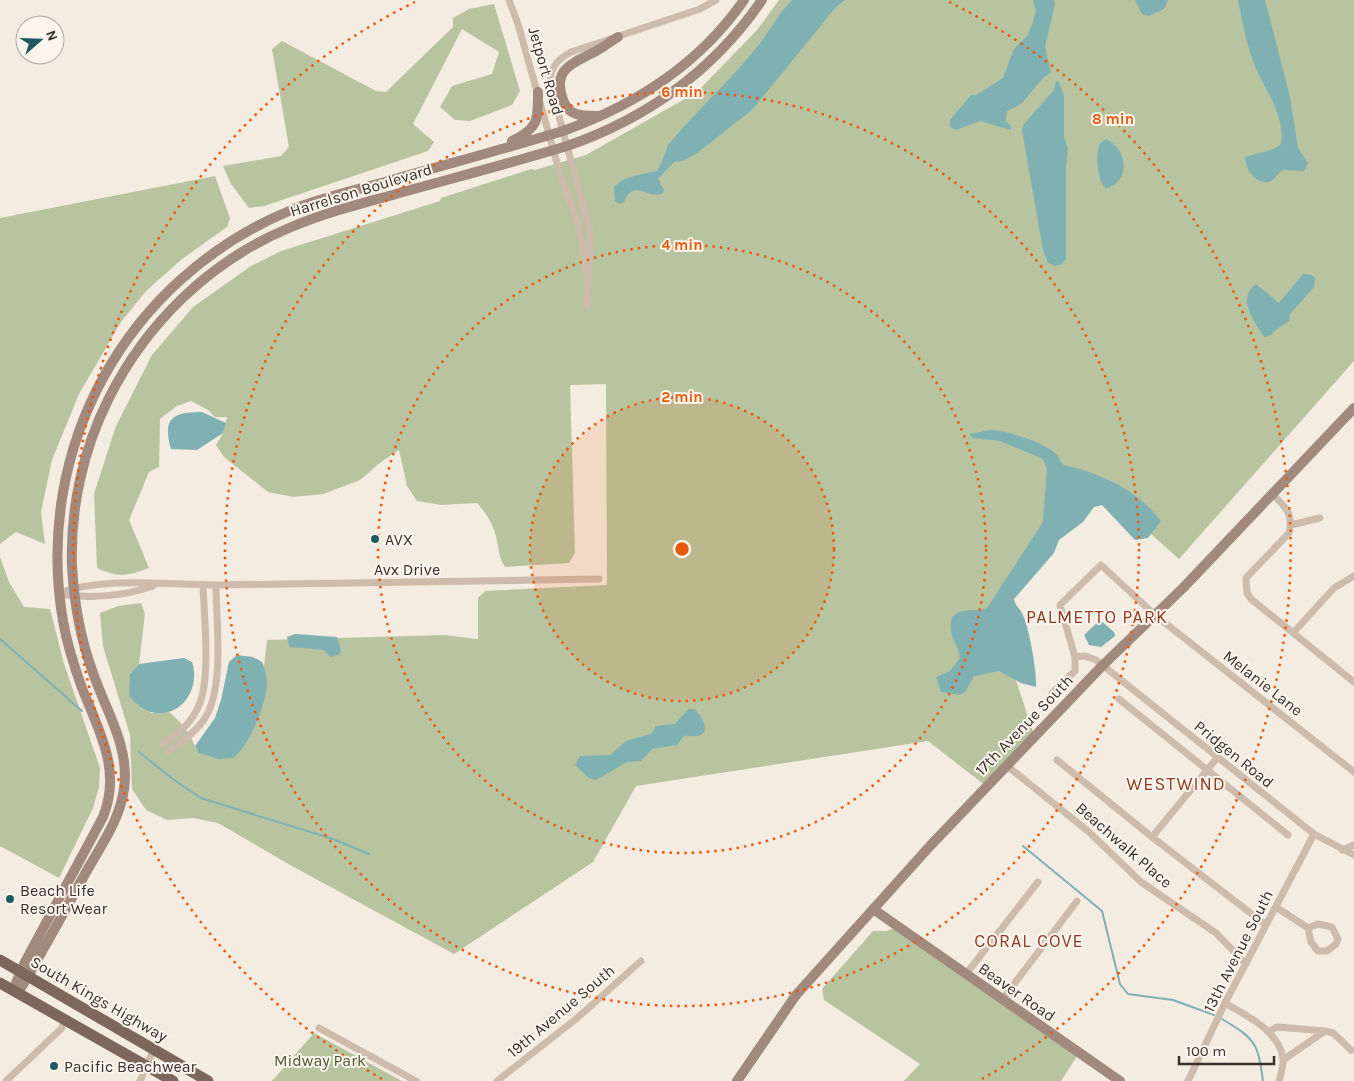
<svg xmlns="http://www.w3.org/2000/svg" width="1354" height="1081" font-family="Karla,sans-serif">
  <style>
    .green { fill: #b8c4a0 }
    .water { fill: #7fb0b2 }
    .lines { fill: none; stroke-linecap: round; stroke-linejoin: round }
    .stream { stroke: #7fb0b2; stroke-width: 2 }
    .street { stroke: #cdbbac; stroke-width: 7 }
    .secondary { stroke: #a18a7d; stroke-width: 10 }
    .primary { stroke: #7d675c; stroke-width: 11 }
    .ring { fill: none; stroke: #e8590c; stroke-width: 2.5; stroke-dasharray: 2.5 5 }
    .poi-dot { fill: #1f5a5e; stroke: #fbf5ee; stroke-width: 2 }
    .labels { text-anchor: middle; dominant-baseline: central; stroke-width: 4; stroke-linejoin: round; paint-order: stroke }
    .street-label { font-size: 16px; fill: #3b302b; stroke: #fbf5ee }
    .poi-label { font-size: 16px; fill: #3b302b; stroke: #fbf5ee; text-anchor: start }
    .park-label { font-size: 16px; fill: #4a5a2e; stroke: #fbf5ee }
    .neighbourhood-label { font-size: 18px; letter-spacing: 1px; fill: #8c3b22; stroke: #fbf5ee }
    .centre { fill: #e8590c; stroke: #fbf5ee; stroke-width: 2.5 }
    .ring-label { font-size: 15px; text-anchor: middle; font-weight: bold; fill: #e8590c; stroke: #fbf5ee; stroke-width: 4; stroke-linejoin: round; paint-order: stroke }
  </style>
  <rect width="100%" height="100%" fill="#f4ebe1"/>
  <path class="green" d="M779,0H1354V361L1179,559L1096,485L992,607L1034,735L986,786L928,741L636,786L593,862L454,954L292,866L218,823L193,818L167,820L146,810L132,789L130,735L103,646L100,613L118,606L141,603L145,614L139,664L130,674L141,708L152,713L169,712C183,724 190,732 196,749L267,684L264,667L267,640L444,635L478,639V598L485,591L607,585L606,384L570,385L575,553L569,563L505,567C499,558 499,551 497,541C494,525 487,514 477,503L441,505L417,501L407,486L399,450L381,462L360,480L323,494L294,497L268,492L224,457L216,445L223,433L227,417H215L208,410L191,401L177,406L160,419L159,467L149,472L129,520L149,568C127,576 119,578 97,568L94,494L116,426L152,355L193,307L251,266L281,251L440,201L441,198L531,169L535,170L586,155L697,92L757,30Z
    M494,4L520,91L512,105L470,121L455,120L440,107L452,86L492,74L499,52L462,29L413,124L434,142L428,151L264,206L249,208L231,184L223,166L281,156L289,147L272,49L282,41L376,91L386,92L453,27V18L469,9Z
    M215,176L230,218L227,227L182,259L146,291L121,322L79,394L52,460L41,512L45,544L16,532L0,544V218Z
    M0,557L9,582L24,607L50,609L64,664L100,768L99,787L93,808L59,878L0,846Z
    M897,926L1079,1053L1061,1081H904L920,1064L824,1000L822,989L873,931H887Z
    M314,1033L402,1081H272Z"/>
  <path class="water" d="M792,0H845L836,7L752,110L697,153L683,161L674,162L658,179L664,190L662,194C648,199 633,178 624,202L620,204L615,201L614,187C624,176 643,174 657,171C662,162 665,154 668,145C696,111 730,81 757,47C770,31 778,14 792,0Z
    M1033,0H1054L1055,4L1045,47L1051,73L1043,78L1021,104L1007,111L1006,121L1011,126V130L980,121L956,130L950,127V120L971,95H976L1003,78L1014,49L1027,36L1033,22L1036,11Z
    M1135,0H1168L1164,9L1149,16L1142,14Z
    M1238,0H1265L1290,97L1298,148L1308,163L1304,171L1283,170C1278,173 1276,178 1271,181C1257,187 1245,169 1245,157L1274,149L1281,144C1285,111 1263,89 1253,61C1246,41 1242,20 1238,0Z
    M1056,81L1059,82L1064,96V137L1068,148L1066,166V259L1062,264L1055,266L1048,263L1043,250L1022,130L1024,124L1054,90Z
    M1106,139C1129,150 1130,182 1106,189C1097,182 1095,154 1100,143Z
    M1303,274L1312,275L1315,278L1314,287L1290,314L1289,321L1274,331L1272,335L1264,337C1254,321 1236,299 1256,284L1279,303Z
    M202,412L226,423L223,433L197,450L171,449C162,418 173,412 202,412Z
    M990,430C1003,429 1049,444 1057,455C1060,459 1060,462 1064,465C1100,473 1138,490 1161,521L1148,538L1135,540L1102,505L1094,507L1083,522L1059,540L1054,553L1014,599C1015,606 1019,607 1022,613C1029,626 1037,672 1036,687L1021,683L999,671L974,676L966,691L960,695L941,692L936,677L950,671L960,658C958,641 947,637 952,617C966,605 972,614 987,608L1043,522L1047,469L1043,459L1000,441L972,438L970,434Z
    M1100,620L1114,632L1115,636L1101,647L1089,645L1084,635Z
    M295,634L337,637L341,650L339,655L330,657L324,650L289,647L287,637Z
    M237,655L253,657L262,662C265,668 267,677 267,685C266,703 249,747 233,758L218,759L199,753L195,746L215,718L221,700L229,662Z
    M184,658L192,662C201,688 181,720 151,712C142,710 135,702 129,696L130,674L139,664Z
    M688,709H694C702,715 713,735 696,736C692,737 688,735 684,736L677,745L652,749L641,761L627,762L596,780L589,778L575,765L580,756L610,755L626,741L651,734L656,726L675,724Z"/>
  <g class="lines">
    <path class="stream" d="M0,639L82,711
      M139,752L174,780L201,798L333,839L369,854
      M1023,846L1102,911L1120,984L1128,994L1173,1000L1214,1015
      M1222,1019C1255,1039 1258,1042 1263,1081"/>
    <path class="street" d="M509,0L518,24L559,170L578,224L586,269
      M587,306L590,231L551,87C549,69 556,60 571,52L700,9L716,0
      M1272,494C1285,506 1294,514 1289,533L1246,578L1247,593L1251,599L1354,682
      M1291,525L1320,518
      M59,593C106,576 167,585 216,585L599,579
      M60,594C89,599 125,596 153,586
      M1293,633L1334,588L1354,576
      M1075,657L1085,656L1096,660L1314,834L1354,855
      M1052,693L1075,671V657L1060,605L1101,565L1155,615L1354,772
      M1119,699L1288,835
      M162,744C178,734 192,723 199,705C211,679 204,615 203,585
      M168,751C182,742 196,732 205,718C225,686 216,622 216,585
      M1217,758L1152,837L1266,925
      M1057,760L1152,837
      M1006,765L1089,832L1141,882L1216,933L1246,964
      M1342,850L1354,845
      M1276,907L1308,928L1311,942L1318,951H1327L1336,944L1338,939L1332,927L1318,924L1308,928
      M966,974L1038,882
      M1002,1000L1077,901
      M1225,1003C1247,1016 1278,1030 1283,1058C1284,1065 1281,1074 1279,1081
      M319,1028L416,1081
      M1325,1031L1333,1033L1351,1050
      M1268,1032L1277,1027L1325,1031L1283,1060
      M6,1081L61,1029L66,1020
      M140,1081L154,1049
      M497,1081L576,1019L641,961
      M1188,1081L1225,1003L1314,834"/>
    <path class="secondary" d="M598,116C583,116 569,117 563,100C551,67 575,63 598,50C605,46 611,41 618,37
      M512,141C539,128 538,120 538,92
      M873,909L1120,1081
      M13,990L25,962L103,817C122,770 99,731 82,688C74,666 67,644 63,621C33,447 127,279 289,211C320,198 353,191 385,182C444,165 504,149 563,131C636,105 699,65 744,0
      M18,993C41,954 63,914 85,874C100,847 120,820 124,789C130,745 105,710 92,670C80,637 74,602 72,566C70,509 83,450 108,400C146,323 210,261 289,228C323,213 360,204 396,194C453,178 511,163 567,146C648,118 713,71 762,0
      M737,1081L796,995L930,846L1103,665L1183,588L1354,408"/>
    <path class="primary" d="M0,960L208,1081
      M0,983L173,1081"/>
  </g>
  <circle cx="682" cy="549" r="152" fill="#e8590c" fill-opacity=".12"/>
  <g class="ring">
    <circle cx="682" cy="549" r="152"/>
    <circle cx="682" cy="549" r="304"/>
    <circle cx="682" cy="549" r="457"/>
    <path d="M382 1079A609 609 0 0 1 415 2M949 2A609 609 0 0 1 982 1079"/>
  </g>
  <g class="poi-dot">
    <circle cx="375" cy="539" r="5"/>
    <circle cx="10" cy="899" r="5"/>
    <circle cx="54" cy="1066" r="5"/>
  </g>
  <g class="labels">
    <g class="street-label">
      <text transform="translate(546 71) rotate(74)">Jetport Road</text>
      <text transform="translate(361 190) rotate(-17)">Harrelson Boulevard</text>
      <text x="407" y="569">Avx Drive</text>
      <text transform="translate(1263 683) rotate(38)">Melanie Lane</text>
      <text transform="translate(1024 725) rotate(-46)">17th Avenue South</text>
      <text transform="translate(1234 754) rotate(39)">Pridgen Road</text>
      <text transform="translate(1124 845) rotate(41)">Beachwalk Place</text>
      <text transform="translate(1238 951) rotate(-63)">13th Avenue South</text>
      <text transform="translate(1017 992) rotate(35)">Beaver Road</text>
      <text transform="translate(99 999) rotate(30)">South Kings Highway</text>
      <text transform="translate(561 1011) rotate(-40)">19th Avenue South</text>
    </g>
    <g class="poi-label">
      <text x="385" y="539">AVX</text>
      <text x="20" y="890">Beach Life<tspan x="20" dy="18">Resort Wear</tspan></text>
      <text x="64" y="1066">Pacific Beachwear</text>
    </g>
    <g class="park-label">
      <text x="320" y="1060">Midway Park</text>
    </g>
    <g class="neighbourhood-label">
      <text x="1097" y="617">PALMETTO PARK</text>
      <text x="1176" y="784">WESTWIND</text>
      <text x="1029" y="941">CORAL COVE</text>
    </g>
  </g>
  <circle cx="682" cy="549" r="8" class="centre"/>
  <g class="ring-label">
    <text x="682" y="97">6 min</text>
    <text x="1113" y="124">8 min</text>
    <text x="682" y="250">4 min</text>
    <text x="682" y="402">2 min</text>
  </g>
  <g transform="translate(40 40) rotate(70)"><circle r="24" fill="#fbf5ee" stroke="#aea6a0"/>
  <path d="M0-4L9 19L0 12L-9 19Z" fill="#1f5a5e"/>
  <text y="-8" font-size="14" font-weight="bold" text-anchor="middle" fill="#3b302b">N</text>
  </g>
  <path d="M1179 1056v8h95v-8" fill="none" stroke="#3b302b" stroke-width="2.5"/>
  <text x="1186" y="1056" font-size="15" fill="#3b302b" stroke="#fbf5ee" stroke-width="4" paint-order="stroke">100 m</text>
</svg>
